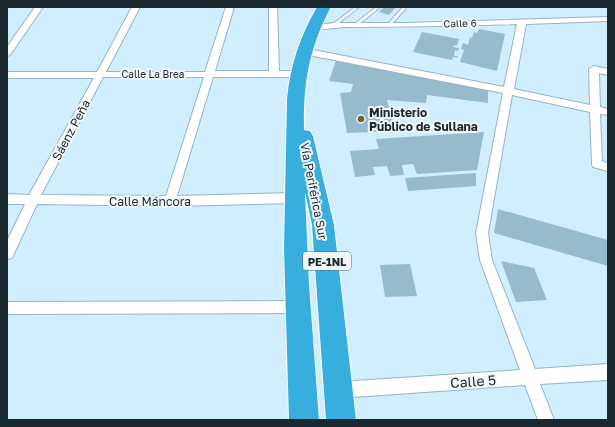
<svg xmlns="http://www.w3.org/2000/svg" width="615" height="427" font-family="'Golos Text',sans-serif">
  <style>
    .building { fill: #97bbcd }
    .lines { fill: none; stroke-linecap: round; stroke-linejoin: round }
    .lane-casing { stroke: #92b6c8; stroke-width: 2 }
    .street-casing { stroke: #92b6c8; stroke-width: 2 }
    .highway-casing { stroke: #fff; stroke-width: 2 }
    .lane { fill: #fff; fill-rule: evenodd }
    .street { fill: #fff; fill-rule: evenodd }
    .highway { fill: #38aedf; fill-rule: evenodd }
    .poi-dot { fill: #6f6632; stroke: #f0f7fb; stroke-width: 1.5 }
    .labels { text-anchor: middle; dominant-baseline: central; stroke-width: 4; stroke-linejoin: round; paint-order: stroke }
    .far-street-label { font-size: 10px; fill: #1a282f; stroke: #f0f7fb }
    .shield { fill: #f0f7fb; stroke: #5a666c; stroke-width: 1 }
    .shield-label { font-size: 11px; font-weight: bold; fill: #1a282f }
    .poi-label { font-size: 12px; font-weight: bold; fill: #1a282f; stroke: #f0f7fb; text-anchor: start }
    .street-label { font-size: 12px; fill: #1a282f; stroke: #f0f7fb }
    .near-street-label { font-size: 14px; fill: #1a282f; stroke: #f0f7fb }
  </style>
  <rect width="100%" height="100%" fill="#d0eefd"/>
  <path class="building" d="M384,7H396L389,15L379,12Z
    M479,29L505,34L497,71L460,62L464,50L461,49L463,43L468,45L470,37L472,38L474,32L477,33Z
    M422,32L459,39L457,46L454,45L453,47L459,48L458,51L455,50L454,56H458L457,58L453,57L452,60L413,52Z
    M336,60L488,88V103L427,95L426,103L387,100L395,131L347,133L340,93L351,92L353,84L329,81Z
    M484,132L477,170L417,174L413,164L402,165L404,175L390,176L387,166L373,167L375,175L355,177L350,151L379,149L376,139Z
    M476,173V186L408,191L405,178Z
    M498,209L608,240V266L494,233Z
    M501,261L534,268L547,300L516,302Z
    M410,264L417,296L385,297L380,265Z"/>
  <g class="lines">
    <defs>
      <path id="lane" d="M355,7H359L335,26H333V24Z
        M376,7H380L358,25H356V23Z
        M403,7H407L390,26H388V24Z"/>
      <path id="street" d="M35,7H43L10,55L7,56V47Z
        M132,7H140L106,72H205L226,7H234L215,71H269V7H277L279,71H298L303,74L298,77H213L177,196L293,193L297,195L299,198L297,201L293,203L170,206L37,204L12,258L7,259V241L25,204H7V194L29,195L94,78H7V72H97ZM103,77H204L166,196L41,195Z
        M608,17V21L526,24L514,89L590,105L589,69L594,66L608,69V75L599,73L600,107L608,109V115L600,114L602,161L608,163V171L593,167L592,164L590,112L512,95L488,233L492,260L535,369L608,364V380L540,384L554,420H538L525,385L339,398L333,396L331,390L333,384L339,382L520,370L480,260L476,233L503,93L303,54L299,51L303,48L504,87L517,24C460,26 403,27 346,27C338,27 312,32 308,28L309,26L334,23H404Z
        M298,301L303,302L305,307L303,312L298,313L7,314V302Z"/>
      <path id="highway" d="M317,7H331C309,48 303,84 304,130L310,131L313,136L334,225L356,420H326L312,225L305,192L309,284L319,420H289L284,249L287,99C290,66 300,36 317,7Z"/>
    </defs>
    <use href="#lane" class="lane-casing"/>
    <use href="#street" class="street-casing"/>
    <use href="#highway" class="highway-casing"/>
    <use href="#lane" class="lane"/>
    <use href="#street" class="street"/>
    <use href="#highway" class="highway"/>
  </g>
  <circle class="poi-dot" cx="361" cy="119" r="4"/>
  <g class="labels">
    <g class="far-street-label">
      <text transform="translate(460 23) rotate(-2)">Calle 6</text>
      <text x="153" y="74">Calle La Brea</text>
    </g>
    <rect class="shield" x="303" y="252" width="48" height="18" rx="3"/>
    <g class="shield-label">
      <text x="327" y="261">PE-1NL</text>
    </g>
    <g class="poi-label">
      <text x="369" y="112">Ministerio<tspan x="369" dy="14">Público de Sullana</tspan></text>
    </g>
    <g class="street-label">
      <text transform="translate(71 130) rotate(-62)">Sáenz Peña</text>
      <text transform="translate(314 191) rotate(79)">Vía Periférica Sur</text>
      <text x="150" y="201">Calle Máncora</text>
    </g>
    <g class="near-street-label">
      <text transform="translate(473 381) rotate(-4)">Calle 5</text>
    </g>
  </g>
  <rect width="615" height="427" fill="none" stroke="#1a282f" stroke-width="16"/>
</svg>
